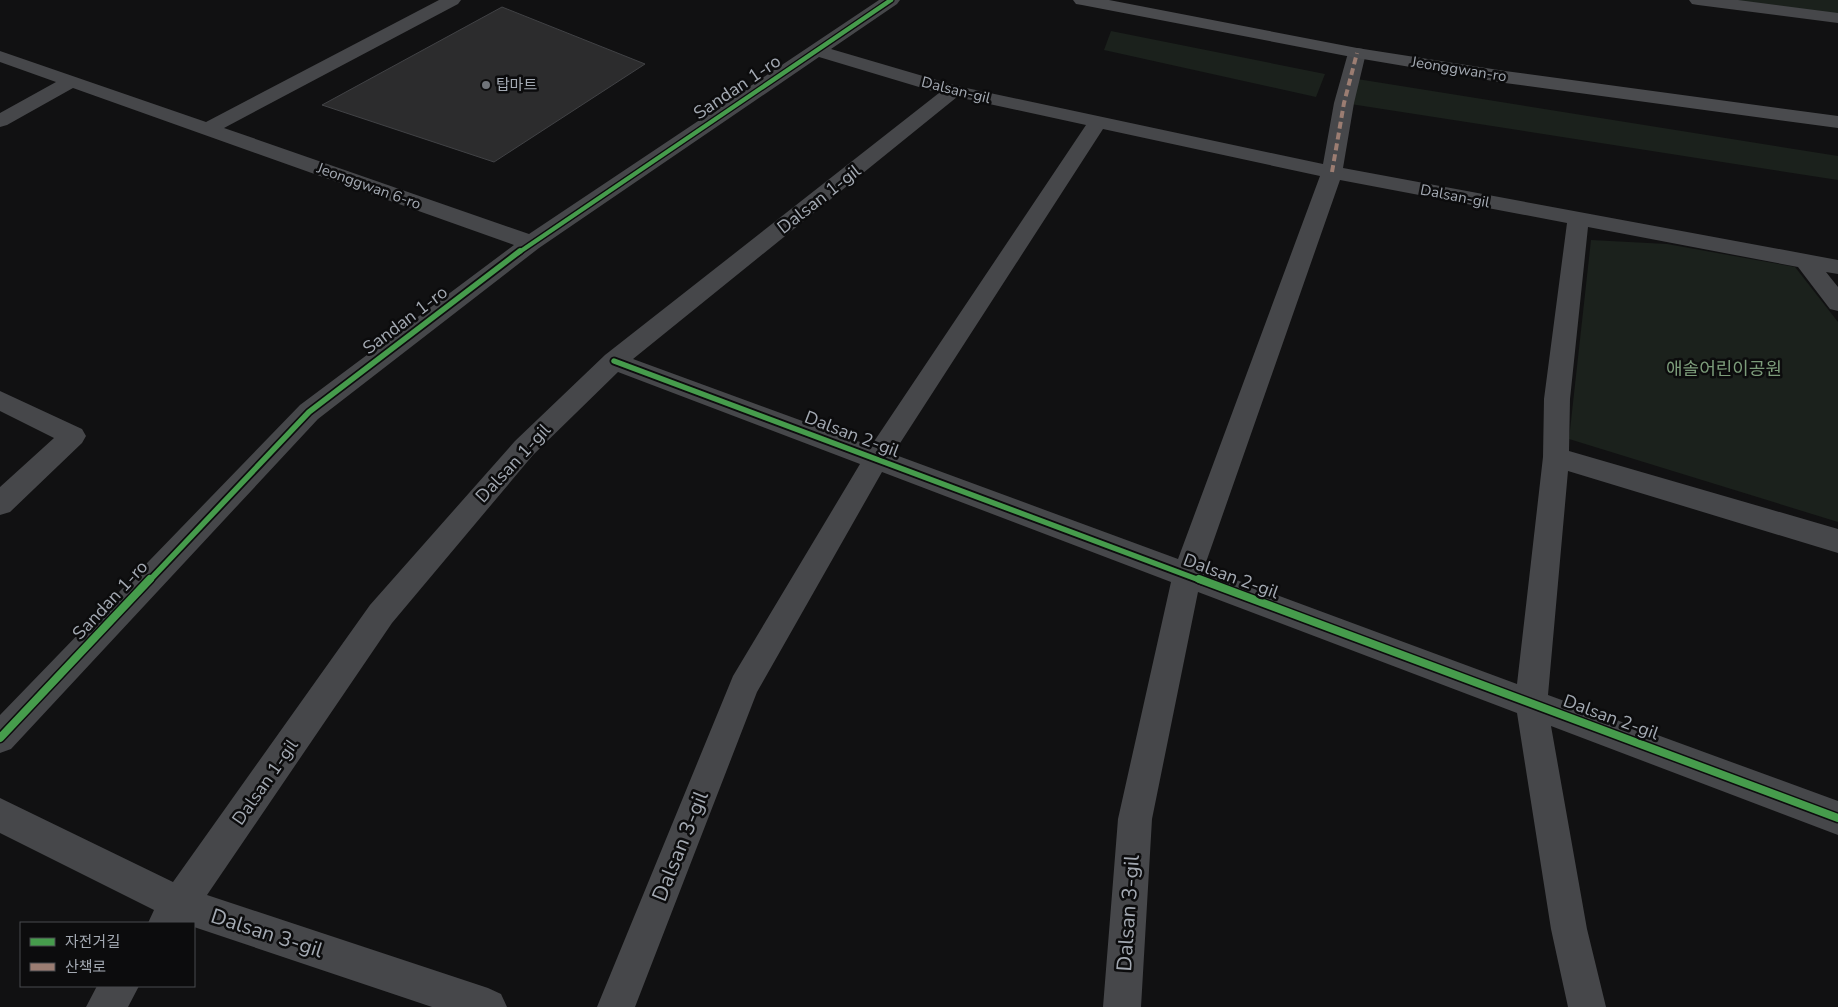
<svg xmlns="http://www.w3.org/2000/svg" width="1838" height="1007" font-family="'Nunito Sans','Noto Sans KR',sans-serif">
  <style>
    .green { fill: #1b211c }
    .building { fill: #2c2c2d; stroke: #414245 }
    .lines { fill: none; stroke-linecap: round; stroke-linejoin: round }
    .street { fill: #46474a; fill-rule: evenodd }
    .secondary { fill: #4a4b4e; fill-rule: evenodd }
    .quiet { stroke: #9b7d72; stroke-width: 4; stroke-dasharray: 7 4; stroke-linecap: butt }
    .cycleway-far2-casing { stroke: #0c0c0d; stroke-width: 7 }
    .cycleway-far1-casing { stroke: #0c0c0d; stroke-width: 9 }
    .cycleway-casing { stroke: #0c0c0d; stroke-width: 11 }
    .cycleway-far2 { stroke: #469c4c; stroke-width: 4.5 }
    .cycleway-far1 { stroke: #469c4c; stroke-width: 5.5 }
    .cycleway { stroke: #469c4c; stroke-width: 8 }
    .poi-dot { fill: #70747a; stroke: #0c0c0d; stroke-width: 2 }
    .labels { text-anchor: middle; dominant-baseline: central; stroke-width: 5; stroke-linejoin: round; paint-order: stroke }
    .far-street-label { font-size: 15px; fill: #a3a9b2; stroke: #0c0c0d }
    .far-poi-label { font-size: 15px; fill: #a3a9b2; stroke: #0c0c0d; text-anchor: start }
    .street-label { font-size: 18px; fill: #a3a9b2; stroke: #0c0c0d }
    .park-label { font-size: 18px; fill: #7c9c7a; stroke: #0c0c0d }
    .near-street-label { font-size: 21px; fill: #a3a9b2; stroke: #0c0c0d }
  </style>
  <rect width="100%" height="100%" fill="#111112"/>
  <path class="green" d="M1722,0H1838V13L1835,14Z
    M1111,31L1325,74L1316,97L1104,50Z
    M1351,78L1838,156V180L1344,103Z
    M1591,240L1667,244L1795,267L1838,322V522L1569,439Z"/>
  <path class="building" d="M502,7L645,64L494,162L322,105Z"/>
  <g class="lines">
    <path class="street" d="M439,0H461L458,4L224,128L529,234L879,0H900L897,4L831,49L957,86L1323,164L1334,103L1348,53L1351,49L1357,48L1363,49L1366,53L1354,103L1343,168L1838,260V274L1826,272L1838,287V311L1830,309L1798,267L1588,227L1570,399L1569,451L1838,529V553L1568,471L1548,695L1838,801V835L1551,726L1587,929L1606,1007H1568L1551,929L1517,713L1198,592L1152,819L1141,1007H1103L1118,819L1171,582L882,472L757,692L635,1007H597L733,676L860,464L618,372L533,455L392,623L207,895L488,988L501,994L507,1007H432L194,927V923H148L154,910L0,833V798L173,882L370,605L515,441L605,355L939,93L819,57L539,248L318,419L11,749L0,753V715L300,405L514,245L73,88L7,125L0,127V113L56,82L0,62V51L206,122ZM957,97L1086,125L871,446L633,359ZM1103,129L1320,176L1178,559L893,454ZM1340,180L1567,223L1544,399L1543,457L1517,684L1204,568Z
      M1689,0H1738L1838,13V23L1698,5L1692,4Z
      M0,391L82,429L86,436L82,443L10,512L0,515V487L54,438L0,411Z
      M97,986H139L128,1007H86Z"/>
    <path class="secondary" d="M1073,0H1109L1357,48L1505,71L1838,116V128L1505,83L1357,58L1082,5L1076,4Z"/>
    <path class="quiet" d="M1332,172L1344,103L1357,53"/>
    <defs>
      <path id="cycleway-far2" d="M518,253L891,0"/>
      <path id="cycleway-far1" d="M614,361L1202,581
        M149,581L309,412L520,251"/>
      <path id="cycleway" d="M1199,579L1838,818
        M0,738L150,579"/>
    </defs>
    <use href="#cycleway-far2" class="cycleway-far2-casing"/>
    <use href="#cycleway-far1" class="cycleway-far1-casing"/>
    <use href="#cycleway" class="cycleway-casing"/>
    <use href="#cycleway-far2" class="cycleway-far2"/>
    <use href="#cycleway-far1" class="cycleway-far1"/>
    <use href="#cycleway" class="cycleway"/>
  </g>
  <circle class="poi-dot" cx="486" cy="85" r="5"/>
  <g class="labels">
    <g class="far-street-label">
      <text transform="translate(1459 69) rotate(9)">Jeonggwan-ro</text>
      <text transform="translate(956 90) rotate(14)">Dalsan-gil</text>
      <text transform="translate(369 186) rotate(20)">Jeonggwan 6-ro</text>
      <text transform="translate(1455 196) rotate(11)">Dalsan-gil</text>
    </g>
    <g class="far-poi-label">
      <text x="496" y="85">탑마트</text>
    </g>
    <g class="street-label">
      <text transform="translate(737 87) rotate(-34)">Sandan 1-ro</text>
      <text transform="translate(819 199) rotate(-38)">Dalsan 1-gil</text>
      <text transform="translate(405 320) rotate(-37)">Sandan 1-ro</text>
      <text transform="translate(852 434) rotate(21)">Dalsan 2-gil</text>
      <text transform="translate(513 463) rotate(-47)">Dalsan 1-gil</text>
      <text transform="translate(1231 576) rotate(20)">Dalsan 2-gil</text>
      <text transform="translate(110 600) rotate(-47)">Sandan 1-ro</text>
      <text transform="translate(1611 717) rotate(20)">Dalsan 2-gil</text>
      <text transform="translate(265 782) rotate(-55)">Dalsan 1-gil</text>
    </g>
    <g class="park-label">
      <text x="1724" y="369">애솔어린이공원</text>
    </g>
    <g class="near-street-label">
      <text transform="translate(680 846) rotate(-68)">Dalsan 3-gil</text>
      <text transform="translate(1128 913) rotate(-86)">Dalsan 3-gil</text>
      <text transform="translate(267 933) rotate(18)">Dalsan 3-gil</text>
    </g>
  </g>
  <rect x="20" y="922" width="175" height="65" fill="#0c0c0d" stroke="#484b4f"/>
  <rect x="30" y="938" width="25" height="8" fill="#469c4c" stroke="#484b4f"/>
  <text x="65" y="947" font-size="15" fill="#a3a9b2">자전거길</text>
  <rect x="30" y="963" width="25" height="8" fill="#9b7d72" stroke="#484b4f"/>
  <text x="65" y="972" font-size="15" fill="#a3a9b2">산책로</text>
</svg>
